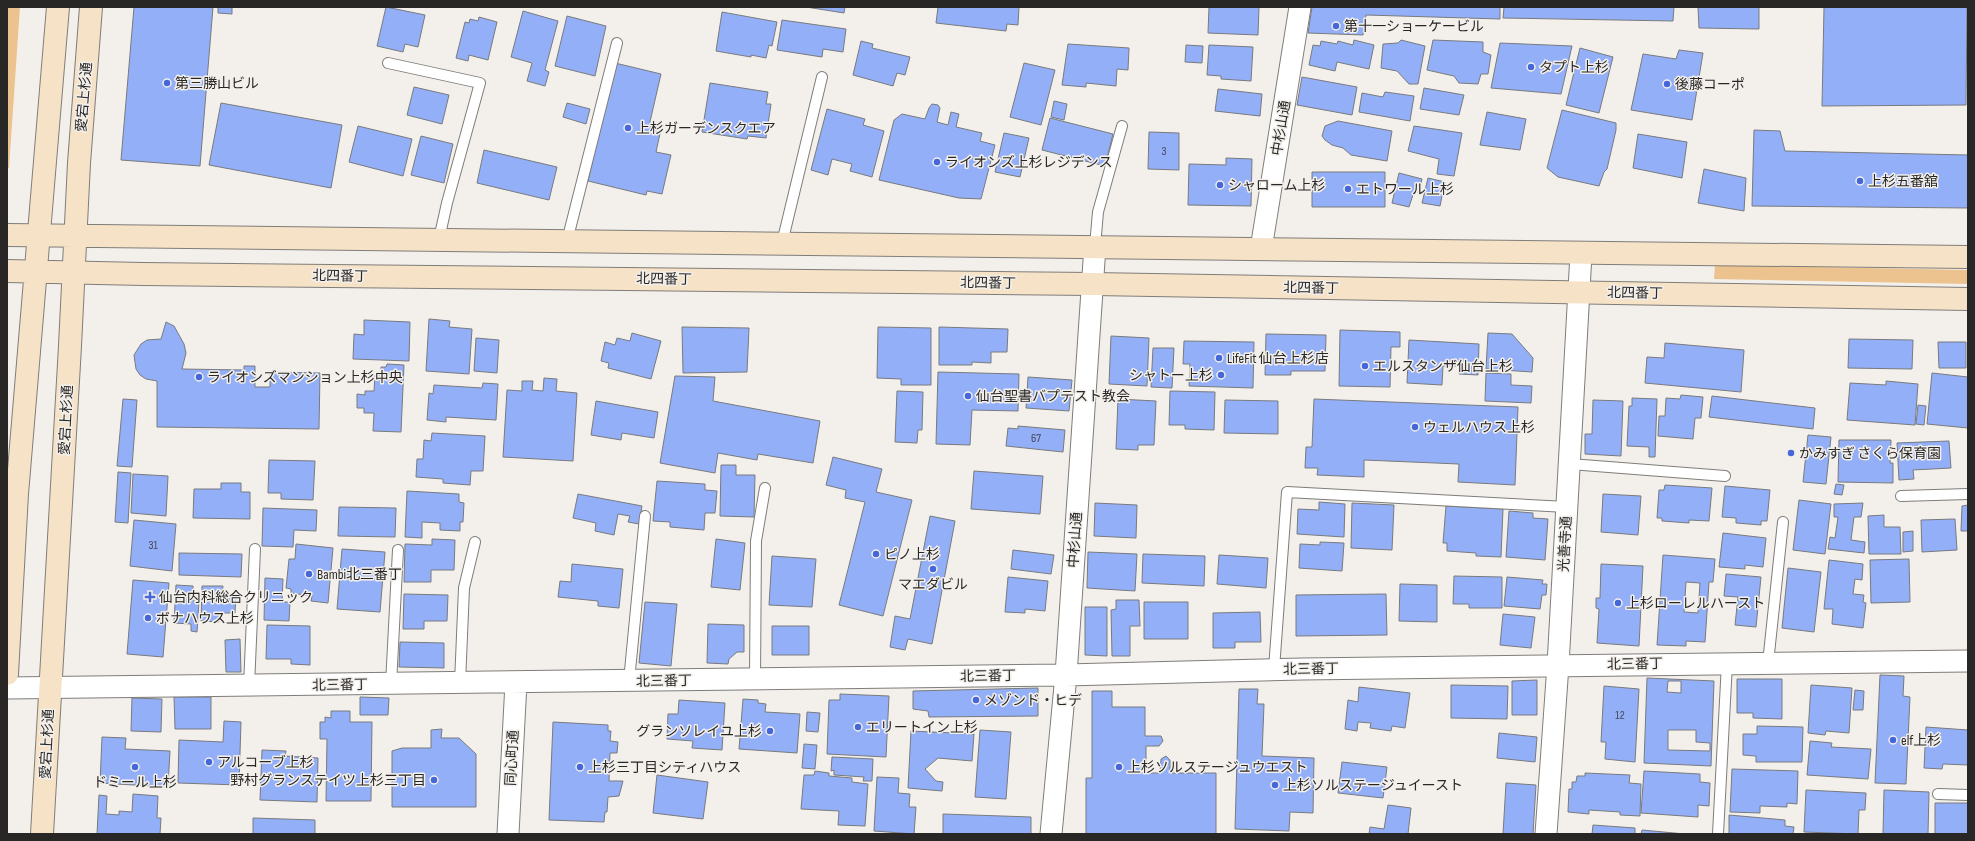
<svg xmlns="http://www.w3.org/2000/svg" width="1975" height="841" font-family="'Sofia Sans Condensed','Noto Sans JP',sans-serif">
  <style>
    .green { fill: #ecc38e }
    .building { fill: #93aff7; stroke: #787a7e; fill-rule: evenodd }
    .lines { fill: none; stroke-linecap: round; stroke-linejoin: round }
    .lane-casing { stroke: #7f7d79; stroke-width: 12 }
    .street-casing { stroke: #7f7d79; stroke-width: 23 }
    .secondary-casing { stroke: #7f7d79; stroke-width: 24 }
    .lane { stroke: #fff; stroke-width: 10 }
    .street { stroke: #fff; stroke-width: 21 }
    .secondary { stroke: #f6e2c6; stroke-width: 22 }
    .poi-dot { fill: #4567da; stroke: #f3f0ec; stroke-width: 1.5 }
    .labels { text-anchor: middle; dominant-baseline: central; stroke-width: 3; stroke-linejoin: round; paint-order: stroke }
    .number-label { font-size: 12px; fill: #44495a }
    .poi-label { font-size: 14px; fill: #292726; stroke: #f3f0ec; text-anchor: start }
    .street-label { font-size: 14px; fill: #292726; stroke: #f3f0ec }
  </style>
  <rect width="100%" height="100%" fill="#f3f0ec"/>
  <path class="green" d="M7,7H20L9,168H7Z
    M1715,265L1968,270V284L1714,279Z"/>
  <path class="building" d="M134,7H213L200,166L121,160Z
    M218,7H232V14L218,13Z
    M386,7L425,15L418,47L405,44L403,52L377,46Z
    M806,7H845L844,13Z
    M938,7H1019L1018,25L1007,24L1006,31L936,23Z
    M1209,7H1259L1258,35L1208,33Z
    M1312,7H1500V19L1366,15L1363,35L1308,33Z
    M1504,7H1674L1673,21L1503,18Z
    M1698,7H1759V29L1699,28Z
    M1824,7H1967L1966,105L1822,106Z
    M523,11L558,21L545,70L549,72L545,86L527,81L532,63L511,57Z
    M722,12L777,22L772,46L769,45L766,58L751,55V57L716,51Z
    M567,16L606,26L595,76L555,66Z
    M479,17L497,22L488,60L469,55L468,61L456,58L465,22L469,23L470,19L478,21Z
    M782,20L846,29L843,52L823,49L822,57L777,50Z
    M1354,40L1374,45L1369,69L1337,62L1335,71L1309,65L1313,45L1320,46L1321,41L1337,44L1338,41L1353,45Z
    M1401,40L1425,46L1418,84H1409L1397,71L1381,68L1383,44L1398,43Z
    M1433,40L1483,42V52L1491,55L1488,74H1481L1478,84L1459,83L1454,76L1427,70Z
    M861,41L873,44L872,48L910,57L905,75L897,73L893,86L853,75Z
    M1500,43L1572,46L1561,94L1491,88Z
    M1068,44L1129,48L1128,70L1117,69L1116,86L1086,83V87L1062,85Z
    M1186,45L1203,46L1202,63L1185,62Z
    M1209,45L1253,47L1251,81L1221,79V76L1207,75Z
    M1580,48L1613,57L1599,113L1566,105Z
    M1679,50L1703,53L1692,120L1631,110L1643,54L1676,59Z
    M615,63L661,74L649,126L661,129L656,152L671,155L662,194L647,191L646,195L588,181Z
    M1024,63L1055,70L1041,125L1010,117Z
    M1302,77L1357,87L1352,115L1297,105Z
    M710,83L768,92L766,104H771L766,138L748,136L747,139L702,132Z
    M414,87L449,95L442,124L407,115Z
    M1424,88L1464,95L1459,115L1420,109Z
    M1218,89L1262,94L1260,116L1215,111Z
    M1385,92L1414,96L1410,121L1359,112L1362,93L1383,97Z
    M1054,101L1067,104L1064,120L1051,117Z
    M221,103L342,125L331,188L209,165Z
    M567,103L590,109L586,124L563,117Z
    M932,104L938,105L940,108L937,122L948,125L951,112L959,114L956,127L982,133L980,141L995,145L981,199L959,198L879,180L894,120L902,114L925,119L929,108Z
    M827,109L865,119L863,125L884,131L872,177L850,171L852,164L832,159L828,175L811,170Z
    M1562,110L1616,123V130L1607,169L1604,172L1599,186L1558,177L1547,168Z
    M1487,112L1526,119L1520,150L1480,145Z
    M1050,118L1113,134L1105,166L1042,150Z
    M1338,121L1392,131L1387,161L1351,155L1343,148L1332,145L1325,140L1322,136L1325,126Z
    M358,126L412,139L403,176L349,162Z
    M1414,126L1462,133L1454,176L1437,174L1439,159L1408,151Z
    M1754,130L1780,131L1785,151L1968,155V208L1752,206Z
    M1149,132L1179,133V170L1148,169Z
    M1004,133L1029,138L1020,177L995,172Z
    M1638,134L1687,142L1682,178L1633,168Z
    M421,136L453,144L444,183L411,175Z
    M484,150L557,167L549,200L477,183Z
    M1226,158L1252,159L1251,206L1188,205L1189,164L1226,165Z
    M1704,169L1746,178L1744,211L1698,203Z
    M1312,172H1385V207H1312Z
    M1399,173L1422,179L1419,192H1414L1409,207L1392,203Z
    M1428,178L1445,182L1440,206L1422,203Z
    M429,319L450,321L449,327L472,329L469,374L426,371Z
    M364,320L410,322L409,361L353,359L354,334L364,335Z
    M166,322L174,326L184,344L186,353L182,369L244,370V366H255V387H270V372L320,373L319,429L157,427V381L146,379L140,375L136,369L134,355L141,344L147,340L161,339Z
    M682,327L749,328L747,372L683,373Z
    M878,327L931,328V385H901V379L877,378Z
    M939,327L1008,329L1007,352H991V363L972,362V365H939Z
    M1340,330L1400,332V347H1391L1390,387L1339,386Z
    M632,333L661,341L651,379L608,368L609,363L601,361L605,342L615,345L617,338L630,341Z
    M1488,333L1512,334L1533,358L1532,372L1486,369Z
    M1266,334L1326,335L1325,371H1291V375H1265Z
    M1111,336L1149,338L1147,386L1109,384Z
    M476,338L499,340L497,373L474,371Z
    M1849,339L1913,340L1912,369L1848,368Z
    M1409,340L1479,344L1478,375L1459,374L1460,366H1443L1442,385L1407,383Z
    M1184,341L1254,342L1253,388L1189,386L1190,364H1183Z
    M1938,342H1966V368H1939Z
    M1665,343L1744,350L1741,392L1645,383L1647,357L1664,358Z
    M1153,348H1174L1172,388L1151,387Z
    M387,364L404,365L401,432L373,431L374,413H364V408H357V394L365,395V391H374L375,375H381V367H386Z
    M938,372L1019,374L1018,411L972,410L970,445L936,444Z
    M1486,373L1511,374V385L1532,386L1531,403L1485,401Z
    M1932,373L1968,377V428L1927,424Z
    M675,376L715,377L713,401L820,421L813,463L758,454L757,460L718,453L715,473L660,463Z
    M1028,377L1072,380L1069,411L1026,408Z
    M544,378L557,379L556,391L577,393L573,461L503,457L507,390L522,391V381H533L532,390L543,391Z
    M1886,381L1918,384L1915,425L1847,420L1850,383L1886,385Z
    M483,383L498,384L496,420L446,417V422L427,420L429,393L433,394L434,385L482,388Z
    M897,391L923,392L922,430H918L917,443L895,442Z
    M1170,391L1215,392L1214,430L1185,429V425H1169Z
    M1681,395L1703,397L1701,418H1695L1693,439L1658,436L1659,416H1665L1666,398L1680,399Z
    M1712,396L1815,408L1813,429L1709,417Z
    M1632,398L1657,399L1655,457H1649V447L1627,446L1629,406H1632Z
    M123,399L137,400L132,467L117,466Z
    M1118,399L1156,401L1154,445H1138V450L1116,449Z
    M1314,399L1518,407L1515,485L1458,482L1459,464L1364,460V477L1317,475L1318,468H1305L1306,447H1312Z
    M1225,400L1278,401V434L1224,433Z
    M1593,400L1623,401L1621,456L1585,454V434H1592Z
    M596,401L658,412L654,438L622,433L621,440L591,435Z
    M1918,405L1926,406L1924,425L1916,424Z
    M1018,426L1065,430L1063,452L1006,446L1008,428L1018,429Z
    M432,433L485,436L483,471H471L470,485L443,483V479L416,477L417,459H423L424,440L431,441Z
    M1808,435L1831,437L1826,484L1803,482Z
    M1839,440H1891L1890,463H1893V483L1838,482Z
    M1949,441L1951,468L1913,470L1914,479L1899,480L1897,443Z
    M833,457L882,469L876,492L912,500L883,616L839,605L865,502L845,498L846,490L826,485Z
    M269,460L315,461L313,500L281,499V493H268Z
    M721,465H736V475H755L754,517L720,516Z
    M974,471L1043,476L1040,514L971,509Z
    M118,472L131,473L128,523L115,522Z
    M133,474L168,476L166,516L131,513Z
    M657,481L705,484V490L717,491L715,513H705L704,530L670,527V522L653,521Z
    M221,483H241V492H250V519L193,518L194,489H221Z
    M1836,484L1844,485L1842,495L1834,494Z
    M1665,485L1712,488L1709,521L1689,520V523L1662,521V518H1657L1659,490H1664Z
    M1725,486L1770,490L1767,521H1761V525L1736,523V518L1722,517Z
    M407,491L459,494V502L464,503L463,522H460V531L440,530V523L422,522V538L405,537Z
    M578,494L642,506L639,524L628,522L630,516L618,514L614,535L595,531L596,523L573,518Z
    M1603,494L1641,496L1638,535L1601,532Z
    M1799,500L1831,504L1825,554L1793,550Z
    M1319,502L1345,504L1344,537L1297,534L1298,509L1319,510Z
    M1095,503L1137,505L1136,538L1094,536Z
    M1352,503L1394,505L1392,550L1351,548Z
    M1863,503L1861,517H1854L1851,540L1865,542L1864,553L1828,549L1830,537L1835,538L1838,517H1834V504Z
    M1968,505V531H1961L1962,506Z
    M1446,506L1503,509L1501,557L1476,556V553L1447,551V543H1443Z
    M339,507L396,508L395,537L338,536Z
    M263,508L317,510L316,531L294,530L293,547L262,546Z
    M1509,511L1533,513V518L1548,519L1545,560L1506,557Z
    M1884,515V527H1900L1901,554H1869L1868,516Z
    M930,516L955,521L932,644L908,639L905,650L890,647L895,616L910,619Z
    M1955,519L1957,550L1922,552L1921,520Z
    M134,520L176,524L172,571L130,566Z
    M1913,531V551L1903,552V532Z
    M1723,533L1766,538L1763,567L1745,565V569L1719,567Z
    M432,539L455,540L454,570H431V582H404L405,544L432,545Z
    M716,539L745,543L740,590L711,587Z
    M1320,542L1344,543L1342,571L1299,568L1300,544L1320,545Z
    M296,544L333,548L328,603L311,601L312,596L291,593V589L286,588L289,559H295Z
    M342,549L385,552L380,612L337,609Z
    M1013,550L1054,555L1051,574L1011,569Z
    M1088,552L1137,554L1135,591L1087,588Z
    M179,553L242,554L241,577L179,575Z
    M1143,554L1205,556L1204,586L1142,583Z
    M1219,555L1268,558L1266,588L1217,584Z
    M1663,555L1715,559L1713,582H1709L1705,642L1686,641V646L1657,645ZM1686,582L1700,583L1698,613L1684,612Z
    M772,556L816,559L812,607L769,605Z
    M1909,559L1910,602L1871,603L1870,560Z
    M1829,560L1863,564L1862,580L1855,579L1853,594L1864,595L1863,602L1866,603L1863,628L1832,624L1833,609H1824Z
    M572,564L623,569L619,608L598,606V601L558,597L560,581L571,582Z
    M1601,564L1643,566L1639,646L1597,643L1599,609L1596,608V598H1600Z
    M1788,568L1821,572L1814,632L1782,628Z
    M1726,574L1761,577L1756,627L1735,625L1738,597L1724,596Z
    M1454,576L1502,577V608H1469V604H1453Z
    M1008,577L1048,581L1045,611L1025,609V613L1005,612Z
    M1507,577L1543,580L1542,584H1547L1546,595H1542L1540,609L1504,606Z
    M265,578L283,579L282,602H290L289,621L264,620Z
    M133,580L169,583L163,657L127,654Z
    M1400,584L1437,585V622L1399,621Z
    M176,585L193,586V601H199L197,632L191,631V624L174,623Z
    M202,586H223L222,594H236L235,613H219V622L201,621Z
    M404,594L448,595L447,621H424V629H403Z
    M1386,594L1387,635L1296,636V595Z
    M1116,600H1139L1140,626H1130V656H1112L1111,610L1116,609Z
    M645,602L677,604L671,666L639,663Z
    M1144,602H1188V639H1144Z
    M1085,607H1107V656L1085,655Z
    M1260,612L1261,642H1235V648H1213V613Z
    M1503,614L1535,617L1531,648L1500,645Z
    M708,624L744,625V652H737L729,659L728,664L707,663Z
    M267,625L310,626V665L291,664V659H266Z
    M772,626H809V655H772Z
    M240,639L241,672H226L225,640Z
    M400,642L444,643V668L399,667Z
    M1880,675L1904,676L1903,696L1910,697L1906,784L1875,783Z
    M1647,678L1714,681L1711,766L1644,763ZM1668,681H1681V693L1667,692ZM1668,730H1696V742L1710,743V751L1668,750Z
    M1737,679H1782V719L1753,718V713H1737Z
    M1537,680V715H1512V681Z
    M1451,685L1508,686L1507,719L1451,718Z
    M1811,685L1852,688L1849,733L1826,731L1825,735L1808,733Z
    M1604,686L1639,689L1635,762L1605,759L1606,742H1601Z
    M1359,687L1410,693L1405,728L1392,726L1391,731L1370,728L1371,723L1358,722L1357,731L1345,729L1348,700L1358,702Z
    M1038,688V716L929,717L928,711L913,709V691Z
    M1239,689H1258L1257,704H1264L1262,756L1314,758L1313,813L1290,812L1289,831L1235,829Z
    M1855,690L1864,691L1863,710H1853Z
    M1092,691H1112V707H1145V736H1161L1163,741L1159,746H1146V773H1160L1161,759L1166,756L1170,760V773H1216V834H1086V778H1092Z
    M840,694L889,696L886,757L827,754L829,700H840Z
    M174,697H211V729H175Z
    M360,697L389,698L388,715H360Z
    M132,698L162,699L161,732L131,731Z
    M743,699L758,700V703L766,704L765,712L800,714L797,753L739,749Z
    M679,700L725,703L722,750L692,748L693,741L667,739L668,714H678Z
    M331,711H350V722H372L371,801H326L327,739H320V722H325V717L331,718Z
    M807,712L820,713L818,732L806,731Z
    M224,721L241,722L239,785L178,783L179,740L223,742Z
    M553,722L608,725V731H611L610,741L618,742L617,753H610L609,781H623L619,796L608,797L607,812H605L604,822L549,820Z
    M1757,726L1803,727L1802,762H1756V756L1743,755V734H1757Z
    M1926,727L1968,730V765L1943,764L1942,769L1924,768Z
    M442,729L441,738H459L476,754V807H392V751L402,748H431V730Z
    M980,730L1011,732L1006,799L975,797Z
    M911,731L974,734L972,761L938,758L925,769L936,781L943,782L942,791L908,788Z
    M1499,733L1537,737L1535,762L1497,758Z
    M102,737L126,738L125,749L170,751L168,787L100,783Z
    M1810,741L1832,743L1831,747L1871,749L1868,779L1807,775Z
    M804,744L817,745L815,769L802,768Z
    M262,750L286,751L285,756L318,758L317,802L260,800Z
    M832,757L873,759L872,781H863L864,777L834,775V770L831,771Z
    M1342,762L1387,767L1383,798L1338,793Z
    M1732,769L1798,771L1797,804L1787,803V807L1760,806V813L1730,812Z
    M815,771L829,773V776L852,778V782L868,784L865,826L838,825L839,811L801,809L804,775H814Z
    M1644,771L1700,774V782L1710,783L1709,806L1698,805V817L1641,813Z
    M1585,773L1630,775L1629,783L1641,784L1640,816L1620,815V812L1589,810V814L1568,812L1569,789H1572V782H1576L1577,776H1585Z
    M657,775L708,782L703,819L653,813Z
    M877,777L899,778L898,793L910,794L909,807H916L914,834L874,831Z
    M1506,783L1536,785L1533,834H1503Z
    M1806,790L1866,793L1865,810H1859L1858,834L1804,832Z
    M1884,790L1929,792L1928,834H1883Z
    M133,794L158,796L157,818H161L160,834H97L99,795L107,796L106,814L119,815V811L132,812Z
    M1935,803H1968V834H1935Z
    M1388,805L1411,808L1408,834H1369L1370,827L1384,829Z
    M943,814L1031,817V834H943Z
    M1729,815L1785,820V826L1794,827L1793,834H1729Z
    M253,818L315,820V834H253Z
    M1593,825L1635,828V834H1592Z
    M1642,830L1685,834H1641Z"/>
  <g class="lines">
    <defs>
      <path id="lane" d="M388,63L480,83L447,203L439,239
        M567,241L617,43
        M782,243L822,77
        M1095,246L1098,212L1122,126
        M1570,464L1725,476
        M1901,496L1968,494
        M1768,663L1783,522
        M1274,669L1287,492L1567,507
        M755,679L756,541L765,488
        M629,681L645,516
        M460,683L464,588L475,542
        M391,684L398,550
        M249,686L255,549
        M1938,794L1968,795
        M1718,834L1727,663"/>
      <path id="street" d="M1261,249L1300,7
        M7,688L1066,675L1302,669L1968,661
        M508,834L516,683
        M1051,834L1066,675L1095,246
        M1546,834L1558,665L1581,254"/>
      <path id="secondary" d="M7,235L1968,257
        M7,271L143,274L1093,284L1968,299
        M7,674L17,494L58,7
        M42,834L70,346L79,163L91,7"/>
    </defs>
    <use href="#lane" class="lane-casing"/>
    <use href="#street" class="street-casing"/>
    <use href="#secondary" class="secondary-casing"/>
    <use href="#lane" class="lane"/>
    <use href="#street" class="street"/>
    <use href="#secondary" class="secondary"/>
  </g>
  <g class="poi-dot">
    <circle cx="1336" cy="26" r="4"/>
    <circle cx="1531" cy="67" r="4"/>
    <circle cx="167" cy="83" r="4"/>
    <circle cx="1667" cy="84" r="4"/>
    <circle cx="628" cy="128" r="4"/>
    <circle cx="937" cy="162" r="4"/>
    <circle cx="1860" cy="181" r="4"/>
    <circle cx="1220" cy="185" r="4"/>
    <circle cx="1348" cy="189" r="4"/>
    <circle cx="1219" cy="358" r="4"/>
    <circle cx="1365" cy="366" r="4"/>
    <circle cx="1221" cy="375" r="4"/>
    <circle cx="199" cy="377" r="4"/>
    <circle cx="968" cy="396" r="4"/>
    <circle cx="1415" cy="427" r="4"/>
    <circle cx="1791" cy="453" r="4"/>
    <circle cx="876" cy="554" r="4"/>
    <circle cx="933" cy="569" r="4"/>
    <circle cx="309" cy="574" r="4"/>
    <path d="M148 591h4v4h4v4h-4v4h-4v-4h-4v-4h4z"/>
    <circle cx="1618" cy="603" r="4"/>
    <circle cx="148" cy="618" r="4"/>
    <circle cx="976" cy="700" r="4"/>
    <circle cx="858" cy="727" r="4"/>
    <circle cx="770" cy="731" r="4"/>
    <circle cx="1893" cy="740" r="4"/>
    <circle cx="209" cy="762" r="4"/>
    <circle cx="135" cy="767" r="4"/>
    <circle cx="580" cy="767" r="4"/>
    <circle cx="1119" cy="767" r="4"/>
    <circle cx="434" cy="780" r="4"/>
    <circle cx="1275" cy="785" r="4"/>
  </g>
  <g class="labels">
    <g class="number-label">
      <text x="1164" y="151">3</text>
      <text x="1036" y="438">67</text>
      <text x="153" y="545">31</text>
      <text x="1620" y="715">12</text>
    </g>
    <g class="poi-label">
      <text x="1344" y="26">第十一ショーケービル</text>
      <text x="1539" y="67">タプト上杉</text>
      <text x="175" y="83">第三勝山ビル</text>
      <text x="1675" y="84">後藤コーポ</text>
      <text x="636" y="128">上杉ガーデンスクエア</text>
      <text x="945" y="162">ライオンズ上杉レジデンス</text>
      <text x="1868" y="181">上杉五番舘</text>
      <text x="1228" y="185">シャローム上杉</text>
      <text x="1356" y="189">エトワール上杉</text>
      <text x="1227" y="358">LifeFit 仙台上杉店</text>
      <text x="1373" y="366">エルスタンザ仙台上杉</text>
      <text x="1213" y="375" text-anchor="end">シャトー上杉</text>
      <text x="207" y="377">ライオンズマンション上杉中央</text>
      <text x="976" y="396">仙台聖書バプテスト教会</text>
      <text x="1423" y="427">ウェルハウス上杉</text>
      <text x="1799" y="453">かみすぎ さくら保育園</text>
      <text x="884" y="554">ピノ上杉</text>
      <text x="317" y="574">Bambi北三番丁</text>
      <text x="933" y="584" text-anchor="middle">マエダビル</text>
      <text x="159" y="597">仙台内科総合クリニック</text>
      <text x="1626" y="603">上杉ローレルハースト</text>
      <text x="156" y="618">ボナハウス上杉</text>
      <text x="984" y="700">メゾンド・ヒデ</text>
      <text x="866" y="727">エリートイン上杉</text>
      <text x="762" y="731" text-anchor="end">グランソレイユ上杉</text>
      <text x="1901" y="740">elf上杉</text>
      <text x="217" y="762">アルコーブ上杉</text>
      <text x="588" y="767">上杉三丁目シティハウス</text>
      <text x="1127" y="767">上杉ソルステージュウエスト</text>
      <text x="426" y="780" text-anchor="end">野村グランステイツ上杉三丁目</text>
      <text x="135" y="782" text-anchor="middle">ドミール上杉</text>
      <text x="1283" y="785">上杉ソルステージュイースト</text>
    </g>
    <g class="street-label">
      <text transform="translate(84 97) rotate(-85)">愛宕上杉通</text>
      <text transform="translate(1281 128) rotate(-81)">中杉山通</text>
      <text transform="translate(340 276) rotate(1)">北四番丁</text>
      <text transform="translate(664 279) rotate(1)">北四番丁</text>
      <text transform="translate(988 283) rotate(1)">北四番丁</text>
      <text transform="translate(1311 288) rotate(1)">北四番丁</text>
      <text transform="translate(1635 293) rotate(1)">北四番丁</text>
      <text transform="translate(66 420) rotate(-87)">愛宕上杉通</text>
      <text transform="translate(1075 540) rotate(-86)">中杉山通</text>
      <text transform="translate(1565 544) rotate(-87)">光善寺通</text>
      <text transform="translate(1635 664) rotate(-1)">北三番丁</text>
      <text transform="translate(1311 669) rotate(-1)">北三番丁</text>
      <text transform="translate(988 676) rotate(-1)">北三番丁</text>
      <text transform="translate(664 681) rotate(-1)">北三番丁</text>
      <text transform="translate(340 685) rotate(-1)">北三番丁</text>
      <text transform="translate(47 744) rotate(-87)">愛宕上杉通</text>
      <text transform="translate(512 758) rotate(-87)">同心町通</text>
    </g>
  </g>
  <rect width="1975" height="841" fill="none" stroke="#292726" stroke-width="16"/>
</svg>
